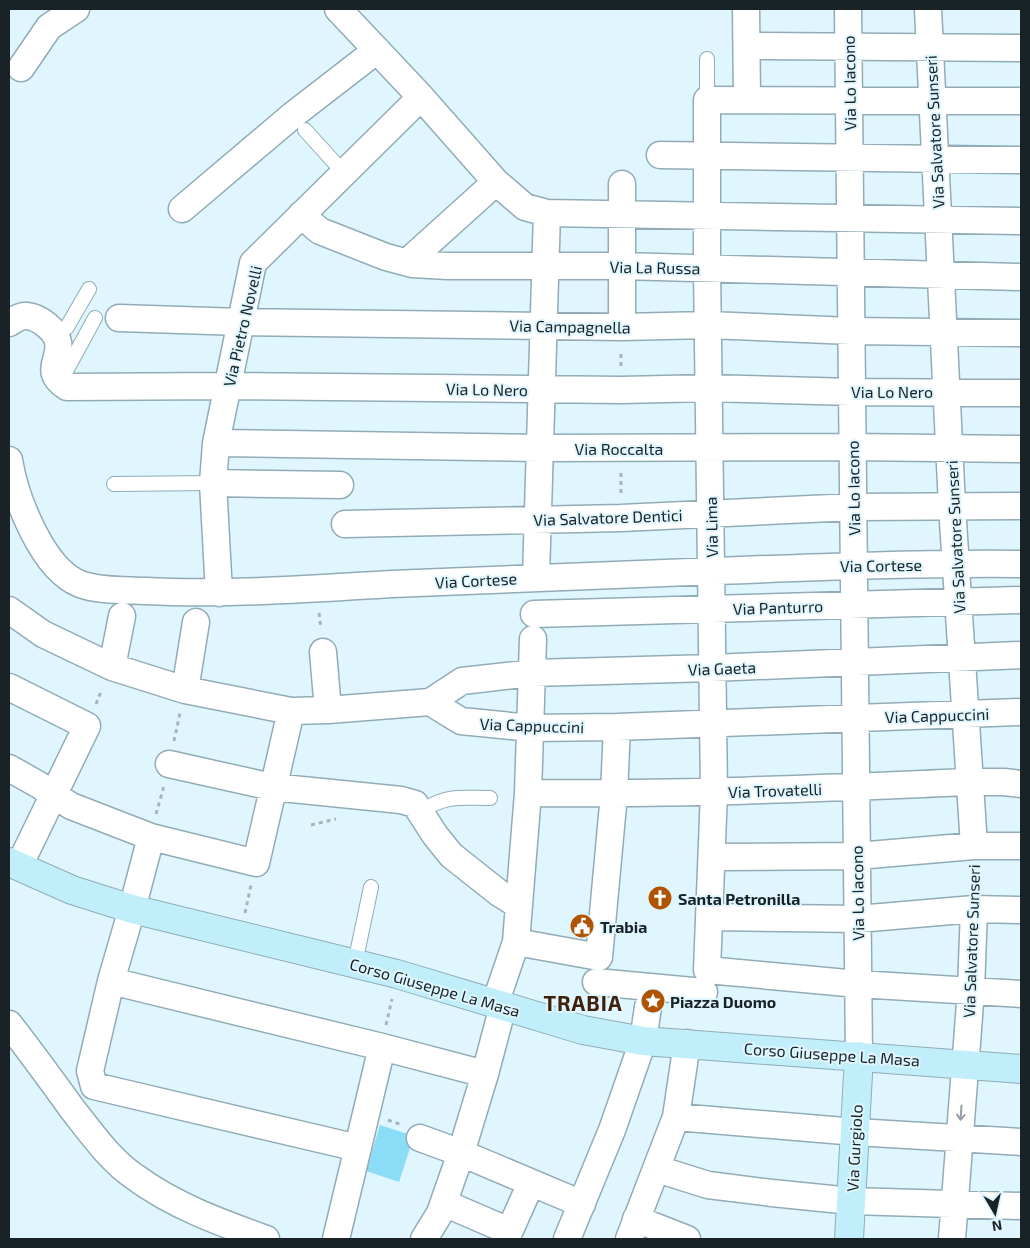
<svg xmlns="http://www.w3.org/2000/svg" width="1030" height="1248" font-family="'Exo 2',sans-serif">
  <style>
    .green { fill: #8bdcf7 }
    .lines { fill: none; stroke-linecap: round; stroke-linejoin: round }
    .lane-casing { stroke: #91acb6; stroke-width: 16 }
    .street-casing { stroke: #91acb6; stroke-width: 29 }
    .secondary-casing { stroke: #91acb6; stroke-width: 30 }
    .path { stroke: #a3b6bd; stroke-width: 3; stroke-dasharray: 4 4; stroke-linecap: butt }
    .lane { stroke: #fff; stroke-width: 14 }
    .street { stroke: #fff; stroke-width: 26 }
    .secondary { stroke: #c0effb; stroke-width: 28 }
    .oneway { stroke: #989c9e }
    .labels { text-anchor: middle; dominant-baseline: central; stroke-width: 4; stroke-linejoin: round; paint-order: stroke }
    .street-label { font-size: 16px; fill: #192327; stroke: #dff6fe }
    .poi-label { font-size: 16px; font-weight: bold; fill: #192327; stroke: #dff6fe; text-anchor: start }
    .district-label { font-size: 21px; font-weight: bold; letter-spacing: 1px; fill: #40200b; stroke: #dff6fe }
  </style>
  <rect width="100%" height="100%" fill="#dff6fe"/>
  <path class="green" d="M380,1125L414,1136L399,1182L366,1171Z"/>
  <g class="lines">
    <defs>
      <path id="lane" d="M707,59V100
        M305,130L344,173
        M56,335L67,327L89,289
        M60,382L95,318
        M114,484L213,483
        M421,812C444,794 463,798 490,798
        M355,963L371,887"/>
      <path id="street" d="M338,9L421,97L496,182L525,207L547,213L1021,221
        M746,9L747,99
        M848,9L859,1056
        M928,9L952,506L974,846
        M747,46L1021,48
        M21,68L49,27L76,9
        M1021,101L707,100V268L714,792L707,970L858,984L1021,994
        M660,155L1021,160
        M182,209L293,115L377,50
        M301,215L320,231L386,257L412,264L448,266H622L1021,277
        M412,264L414,256L496,182
        M119,318L241,322L622,327L708,325L851,331L1021,333
        M9,323C14,320 21,315 27,316C39,317 56,330 58,342C62,360 42,371 67,387L228,386L621,390L709,388L852,392L1021,393
        M622,327V184
        M216,443L539,448L852,447L1021,449
        M9,460C15,497 42,569 80,584C98,591 126,590 145,591C227,595 310,589 392,584C499,579 607,575 715,571C817,567 919,563 1021,564
        M213,483L340,485
        M345,524L621,518L853,507L1021,506
        M536,577L547,213
        M219,593L213,483L216,443L253,263L421,97
        M9,610L43,634L112,667L185,690L291,711L328,710L430,702L461,721L531,728L617,727L1021,712
        M534,614L1021,600
        M323,652L328,710
        M112,667L122,616
        M9,687L87,726L19,866
        M185,690L196,622
        M430,702L462,681L532,673L712,668L1021,655
        M169,764L272,787L401,800L415,804L435,835L451,855L499,893L518,905
        M9,768L39,785L71,806L151,837L256,863L291,711
        M528,793C676,795 822,788 970,782H1004L1021,784
        M151,837L132,909L111,981L90,1071L94,1086L358,1148
        M713,857L857,856L974,846H1021
        M709,917L858,919L974,909L1021,910
        M516,942L599,957L614,794L617,727
        M111,981L382,1047L485,1074
        M596,982L704,992
        M495,1004L516,942L528,793L533,639
        M9,1024C31,1052 52,1081 73,1110C92,1134 110,1160 135,1177C174,1206 222,1223 266,1239
        M676,1117L856,1132L1021,1142
        M420,1138L461,1153L582,1204
        M657,1169L708,1185L772,1193L851,1201L1021,1206
        M444,1203L509,1231
        M636,1219L687,1239
        M336,1239L382,1047
        M424,1239L440,1213L461,1153L485,1074L503,1006
        M506,1239L531,1183
        M567,1239L612,1130L643,1041L648,1007
        M629,1239L676,1117L687,1043
        M952,1239L971,990L974,909"/>
      <path id="secondary" d="M9,862L72,890L132,909L397,974L583,1030L643,1041L1021,1069
        M849,1239L859,1056"/>
    </defs>
    <use href="#lane" class="lane-casing"/>
    <use href="#street" class="street-casing"/>
    <use href="#secondary" class="secondary-casing"/>
    <path class="path" d="M621,366V350
      M621,493V472
      M319,613L321,629
      M96,704L102,689
      M174,741L180,713
      M156,814L164,786
      M311,825L336,819
      M974,869V885
      M245,913L251,885
      M386,1025L392,999
      M388,1120L402,1125"/>
    <use href="#lane" class="lane"/>
    <use href="#street" class="street"/>
    <use href="#secondary" class="secondary"/>
  </g>
  <defs><path id="oneway-shaft" d="M-6 0H5M1.5-3L5.5 0L1.5 3" fill="none" stroke-width="1.6" stroke-linecap="round" stroke-linejoin="round" transform="scale(1.25)"/></defs>
  <use class="oneway" href="#oneway-shaft" transform="translate(961 1113) rotate(94)"/>
  <defs>
    <symbol id="church-disc" viewBox="-11 -11 22 22"><circle r="9.5" fill="#b15201" stroke="#dff6fe"/><path d="M-1.2-6h2.4v3.5h3.3v2.4h-3.3V6h-2.4V-.1h-3.3v-2.4h3.3Z" fill="#fff"/></symbol>
    <symbol id="civic-disc" viewBox="-11 -11 22 22"><circle r="9.5" fill="#b15201" stroke="#dff6fe"/><path d="M-.6-6.5H3V-4.5H.6V-3L4-1V1h2V6H-6V1h2V-1L-.6-3ZM-1.2 2.5V6h2.4V2.5Z" fill="#fff"/></symbol>
    <symbol id="sight-disc" viewBox="-11 -11 22 22"><circle r="9.5" fill="#b15201" stroke="#dff6fe"/><path d="M0-6L1.8-2.2L6-1.7L2.9 1.2L3.7 5.4L0 3.3L-3.7 5.4L-2.9 1.2L-6-1.7L-1.8-2.2Z" fill="#fff"/></symbol>
  </defs>
  <g fill-rule="evenodd">
    <use href="#church-disc" x="646" y="884" width="28" height="28"/>
    <use href="#civic-disc" x="568" y="912" width="28" height="28"/>
    <use href="#sight-disc" x="639" y="987" width="28" height="28"/>
  </g>
  <g class="labels">
    <g class="street-label">
      <text transform="translate(849 83) rotate(-91)">Via Lo Iacono</text>
      <text transform="translate(934 132) rotate(-93)">Via Salvatore Sunseri</text>
      <text transform="translate(655 267) rotate(1)">Via La Russa</text>
      <text transform="translate(242 326) rotate(-77)">Via Pietro Novelli</text>
      <text transform="translate(570 326) rotate(1)">Via Campagnella</text>
      <text transform="translate(487 389) rotate(1)">Via Lo Nero</text>
      <text x="892" y="391">Via Lo Nero</text>
      <text x="619" y="448">Via Roccalta</text>
      <text transform="translate(853 488) rotate(-91)">Via Lo Iacono</text>
      <text transform="translate(608 517) rotate(-2)">Via Salvatore Dentici</text>
      <text transform="translate(711 527) rotate(-91)">Via Lima</text>
      <text transform="translate(955 537) rotate(-93)">Via Salvatore Sunseri</text>
      <text transform="translate(881 565) rotate(-1)">Via Cortese</text>
      <text transform="translate(476 580) rotate(-3)">Via Cortese</text>
      <text transform="translate(778 607) rotate(-2)">Via Panturro</text>
      <text transform="translate(722 668) rotate(-2)">Via Gaeta</text>
      <text transform="translate(937 715) rotate(-2)">Via Cappuccini</text>
      <text transform="translate(532 725) rotate(2)">Via Cappuccini</text>
      <text transform="translate(775 790) rotate(-2)">Via Trovatelli</text>
      <text transform="translate(857 893) rotate(-91)">Via Lo Iacono</text>
      <text transform="translate(971 941) rotate(-88)">Via Salvatore Sunseri</text>
      <text transform="translate(435 987) rotate(16)">Corso Giuseppe La Masa</text>
      <text transform="translate(832 1054) rotate(4)">Corso Giuseppe La Masa</text>
      <text transform="translate(854 1148) rotate(-87)">Via Gurgiolo</text>
    </g>
    <g class="poi-label">
      <text x="678" y="898">Santa Petronilla</text>
      <text x="600" y="926">Trabia</text>
      <text x="670" y="1001">Piazza Duomo</text>
    </g>
    <g class="district-label">
      <text x="583" y="1002">TRABIA</text>
    </g>
  </g>
  <rect width="1030" height="1248" fill="none" stroke="#192327" stroke-width="20"/>
  <g transform="translate(995 1213) rotate(171)" stroke="#dff6fe" stroke-width="4" paint-order="stroke">
  <path d="M0-4L9 19L0 12L-9 19Z" fill="#192327"/>
  <text y="-8" font-size="14" font-weight="bold" text-anchor="middle" fill="#192327">N</text>
  </g>
</svg>
